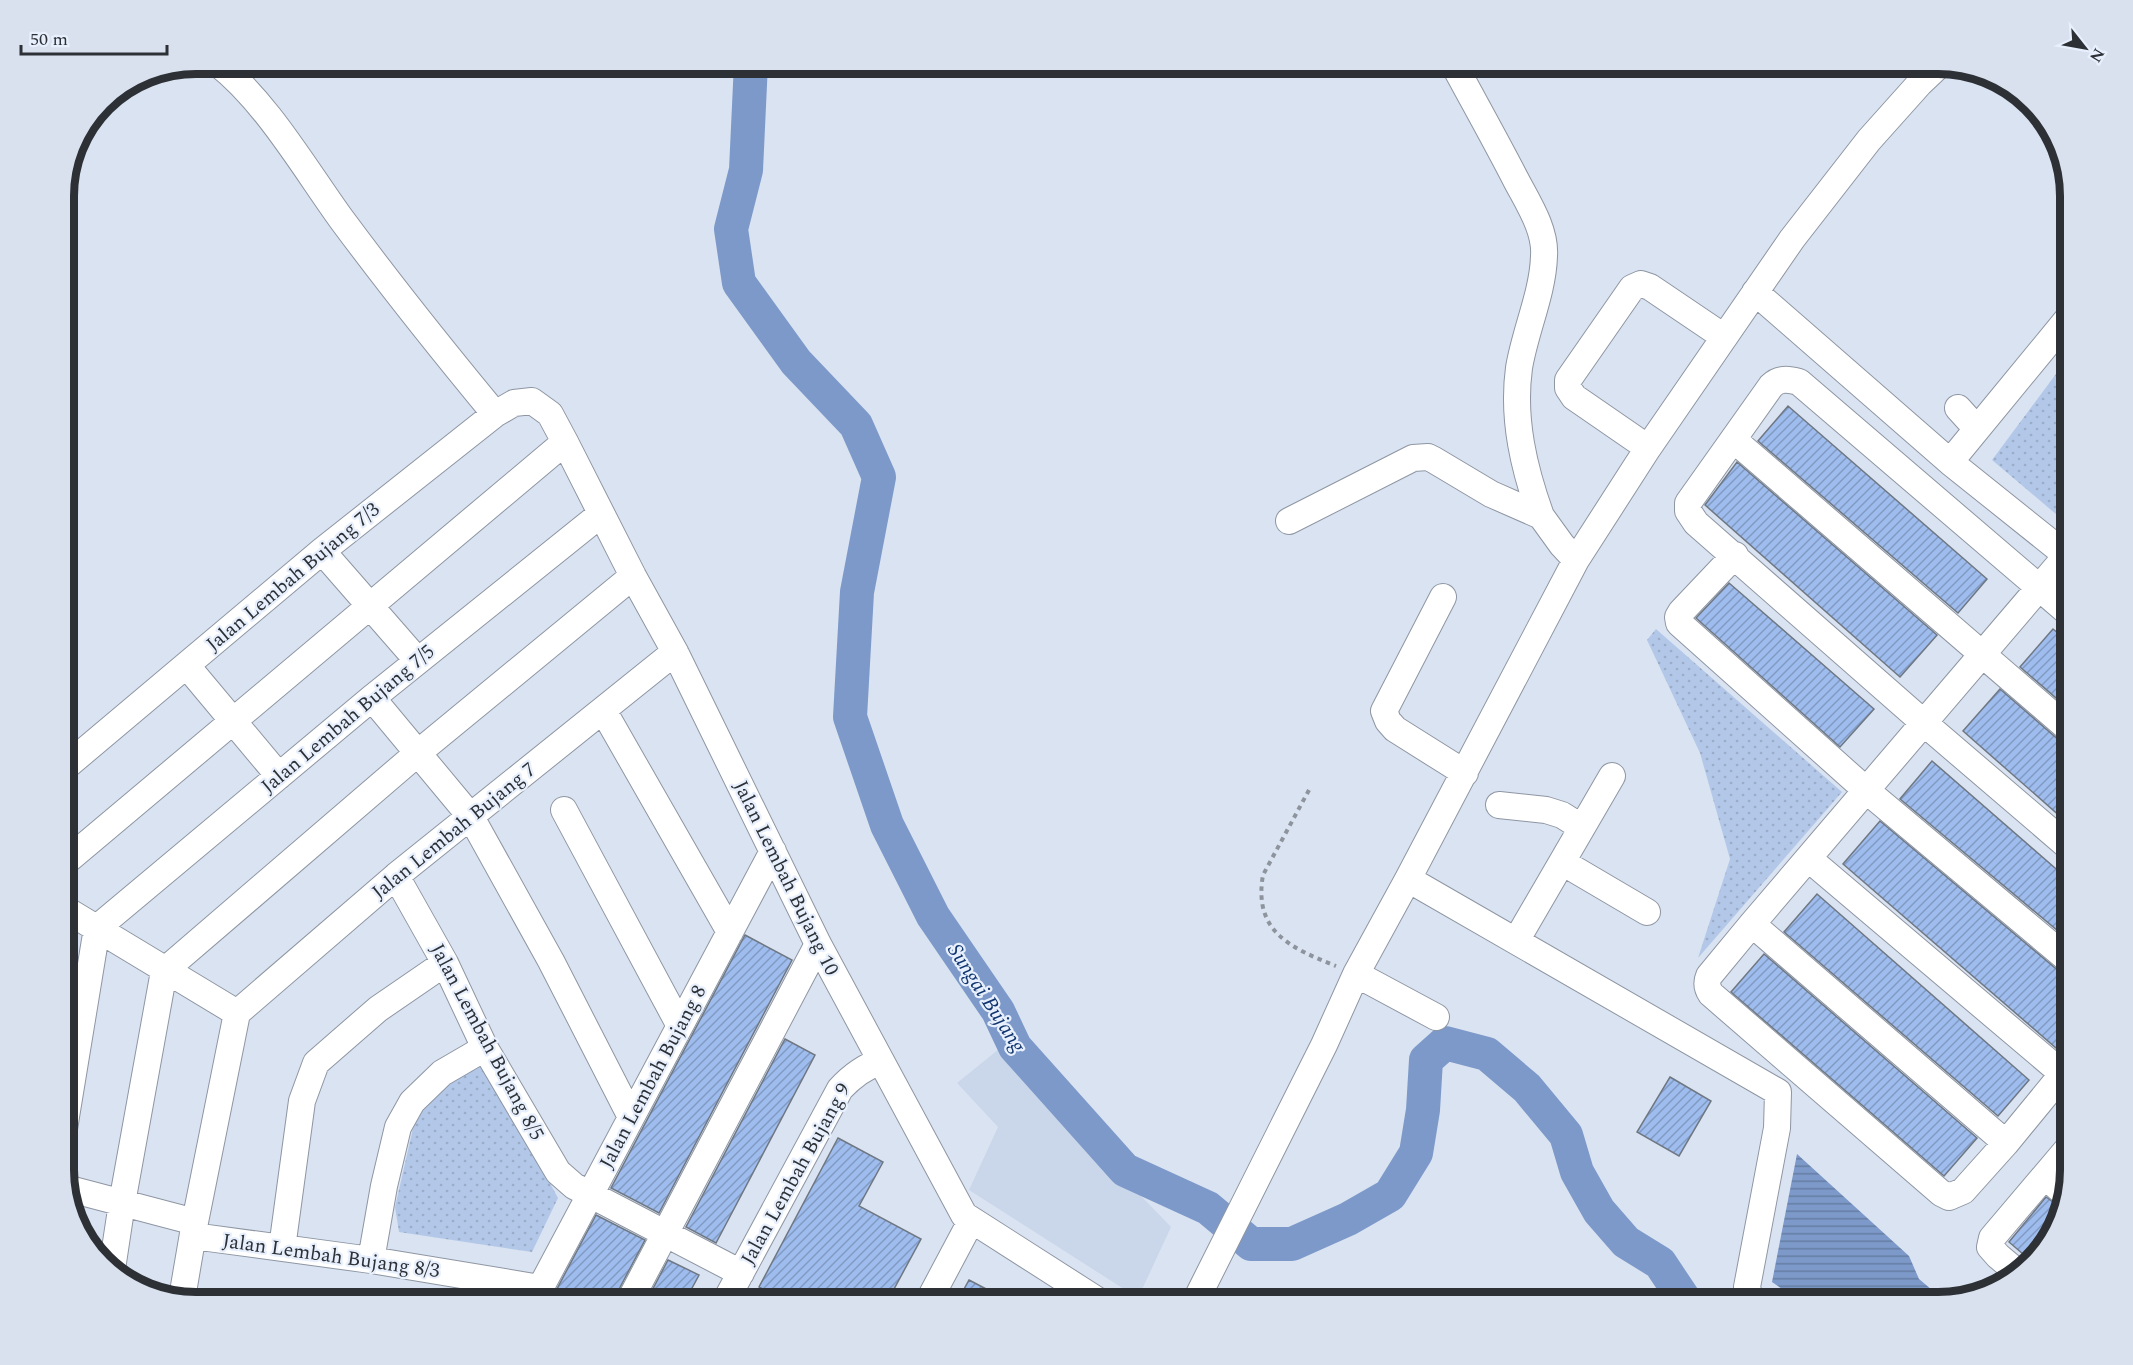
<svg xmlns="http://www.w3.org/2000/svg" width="2133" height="1365" font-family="Spectral,serif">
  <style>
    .built { fill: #cad6ea }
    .park { fill: url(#park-dots) }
    .water { fill: url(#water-rules) }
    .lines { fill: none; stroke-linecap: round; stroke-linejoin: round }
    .river { stroke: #7c99c9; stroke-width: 34 }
    .building { fill: url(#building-hatch); stroke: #6f7783; stroke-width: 1.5 }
    .minor-casing { stroke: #8e96a3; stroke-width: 28 }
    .path { stroke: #8d949e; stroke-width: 4; stroke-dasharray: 4.5 4.5; stroke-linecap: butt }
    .minor { stroke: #fff; stroke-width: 26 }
    .labels { text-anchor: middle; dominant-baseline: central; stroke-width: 4.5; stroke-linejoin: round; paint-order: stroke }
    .street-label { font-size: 20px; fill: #2d3136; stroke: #e8f0fe }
    .water-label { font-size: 21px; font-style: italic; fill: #10356e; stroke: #e8f0fe }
    .rim { fill: none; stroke: #2d3136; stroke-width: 8 }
  </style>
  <defs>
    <pattern id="park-dots" width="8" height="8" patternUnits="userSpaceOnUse" patternTransform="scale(1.5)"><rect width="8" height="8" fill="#b3c8e9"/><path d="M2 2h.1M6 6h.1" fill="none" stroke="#9aacc8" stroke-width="1.8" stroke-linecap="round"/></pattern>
    <pattern id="water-rules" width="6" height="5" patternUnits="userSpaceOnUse" patternTransform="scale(1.5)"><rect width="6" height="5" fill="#7c99c9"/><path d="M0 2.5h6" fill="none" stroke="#667da4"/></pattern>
    <pattern id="building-hatch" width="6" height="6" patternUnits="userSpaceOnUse" patternTransform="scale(1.5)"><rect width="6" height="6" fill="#9ebdee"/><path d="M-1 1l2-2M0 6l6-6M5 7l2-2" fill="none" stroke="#819ac2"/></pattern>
  </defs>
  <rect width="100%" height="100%" fill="#dae3f1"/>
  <path class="built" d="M999,1049L1171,1227L1138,1298L969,1190L998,1127L957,1083Z"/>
  <path class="park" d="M2070,355V526L1992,460Z
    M1656,629L1842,792L1698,958L1730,859L1700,753L1647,640Z
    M484,1062L558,1198L532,1252L399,1232L395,1207L419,1102Z"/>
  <path class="water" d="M1797,1154L1909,1256L1919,1279L1944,1300L1938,1302H1801L1772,1282Z"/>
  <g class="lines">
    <path class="river" d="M751,63L746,170L731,229L739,283L796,362L856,425L879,477L857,592L850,717L887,825L933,916L998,1011L1015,1047L1125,1170L1208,1208L1251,1244H1292L1348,1219L1390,1195L1416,1153L1423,1110L1426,1060L1445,1043L1487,1054L1527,1088L1566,1135L1577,1172L1599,1211L1626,1242L1660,1263L1686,1302"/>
  </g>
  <path class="building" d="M1788,406L1987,579L1958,613L1758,441Z
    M1737,462L1937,635L1900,677L1705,505Z
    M1729,583L1874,709L1840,747L1696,618Z
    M2053,629L2070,643V710L2020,667Z
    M2000,689L2060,741L2070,745V825L1963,731Z
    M1932,761L2070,881V941L1900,799Z
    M1880,821L2060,972L2070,976V1032L2056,1048L1843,864Z
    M1817,894L2029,1080L1998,1116L1784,932Z
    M745,935L792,960L659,1213L611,1188Z
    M1764,954L1977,1138L1944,1176L1731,992Z
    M785,1039L815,1055L716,1243L686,1227Z
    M1670,1077L1711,1101L1679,1156L1637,1132Z
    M838,1138L883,1162L859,1206L921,1239L887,1302H788L759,1287Z
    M2046,1197L2059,1206L2048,1243L2030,1260L2009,1242Z
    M596,1215L645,1240L616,1295L614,1302H550Z
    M668,1260L699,1275L691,1290L685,1302H646Z
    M969,1280L1011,1302H957Z"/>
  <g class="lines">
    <defs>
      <path id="minor" d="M217,63C266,101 305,169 342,220C391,286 442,350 495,414
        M1453,63C1474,102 1496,141 1516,180C1528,203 1546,230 1544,256C1543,293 1525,331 1519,368C1512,419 1524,469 1541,516
        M1755,292L1950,462L2070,558
        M1958,408L1977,429
        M1734,440L2070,730
        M1648,448L1574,397L1568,388V380L1632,288L1641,284L1650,287L1724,337
        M1950,462L2070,316
        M1289,521L1413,458L1428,457L1434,460L1491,494L1541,516L1562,545L1576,560
        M322,551L418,661
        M1735,555L1681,612L1678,617L1679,623L1867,791L2070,961
        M2067,555L1752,924L1709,976C1706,983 1707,988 1711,994L1941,1193L1949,1197L1963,1191L2006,1143L2070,1065
        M1443,597L1384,711L1388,721L1395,729L1465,773
        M2070,614L1799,382C1788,379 1779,378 1771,386L1688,503V511L1696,523L1924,723L2070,848
        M187,666L279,776
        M372,698L471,817L551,961L631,1117
        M603,710L730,932
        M63,769L322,551L495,414L514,403L532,401L550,414L565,442L633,576L675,652L818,944L964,1215L1100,1302
        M1499,805L1546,810L1562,815L1581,827
        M564,810L680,1026
        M1809,859L2070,1080
        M1562,862L1647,912
        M63,864L565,442
        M396,876L445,963L485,1048L558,1172L574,1186L741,1273
        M1408,879L1778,1092L1777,1128L1747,1287L1751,1302
        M63,908L237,1013
        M1752,924L2006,1143
        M1516,941L1612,776
        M1356,974L1436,1017
        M63,1135L97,928L372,698L601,514
        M2045,1176L2063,1192
        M66,1188L195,1222
        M193,1236L371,1260L540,1288
        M282,1248L302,1101L316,1063L378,1009L445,963
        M371,1260L384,1186L398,1127L412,1102L442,1073L485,1048
        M112,1269L122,1203L164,971L419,752L633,576
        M2017,1272L1998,1256L1990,1247L1992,1238L2070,1146
        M182,1298L195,1222L237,1013L396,876L675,652
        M533,1302L773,851
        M629,1302L818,944
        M725,1302L840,1089C852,1076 864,1067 881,1061
        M928,1302L971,1221
        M1195,1302L1324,1045L1356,974L1408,879L1576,560L1648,448L1792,239L1869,140L1920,83L1940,64"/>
    </defs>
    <use href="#minor" class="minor-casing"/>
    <path class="path" d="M1309,790L1263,875C1253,932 1291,948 1336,966"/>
    <use href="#minor" class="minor"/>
  </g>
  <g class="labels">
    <g class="street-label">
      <text transform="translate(293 577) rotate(-40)">Jalan Lembah Bujang 7/3</text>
      <text transform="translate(348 719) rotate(-40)">Jalan Lembah Bujang 7/5</text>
      <text transform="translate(454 831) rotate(-39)">Jalan Lembah Bujang 7</text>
      <text transform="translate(786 878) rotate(64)">Jalan Lembah Bujang 10</text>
      <text transform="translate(487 1042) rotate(62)">Jalan Lembah Bujang 8/5</text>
      <text transform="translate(653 1077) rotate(-62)">Jalan Lembah Bujang 8</text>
      <text transform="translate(796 1174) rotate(-61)">Jalan Lembah Bujang 9</text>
      <text transform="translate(331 1256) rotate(8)">Jalan Lembah Bujang 8/3</text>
    </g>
    <g class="water-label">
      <text transform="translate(986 998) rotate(57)">Sungai Bujang</text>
    </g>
  </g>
  <path d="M0 0H2133V1365H0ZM196 74H1938A122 122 0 0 1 2060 196V1170A122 122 0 0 1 1938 1292H196A122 122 0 0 1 74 1170V196A122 122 0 0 1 196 74Z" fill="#d9e1ee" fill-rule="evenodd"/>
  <path class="rim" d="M196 74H1938A122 122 0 0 1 2060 196V1170A122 122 0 0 1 1938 1292H196A122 122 0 0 1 74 1170V196A122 122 0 0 1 196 74Z"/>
  <g transform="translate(2085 48) rotate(121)" stroke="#e8f0fe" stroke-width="4.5" paint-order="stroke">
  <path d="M0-4.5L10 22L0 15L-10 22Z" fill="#2d3136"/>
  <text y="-9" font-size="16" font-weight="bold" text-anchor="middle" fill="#2d3136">N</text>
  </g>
  <path d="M21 45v9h146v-9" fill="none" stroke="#2d3136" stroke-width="3"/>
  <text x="30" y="45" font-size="18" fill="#2d3136" stroke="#e8f0fe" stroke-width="4.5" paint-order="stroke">50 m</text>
</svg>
